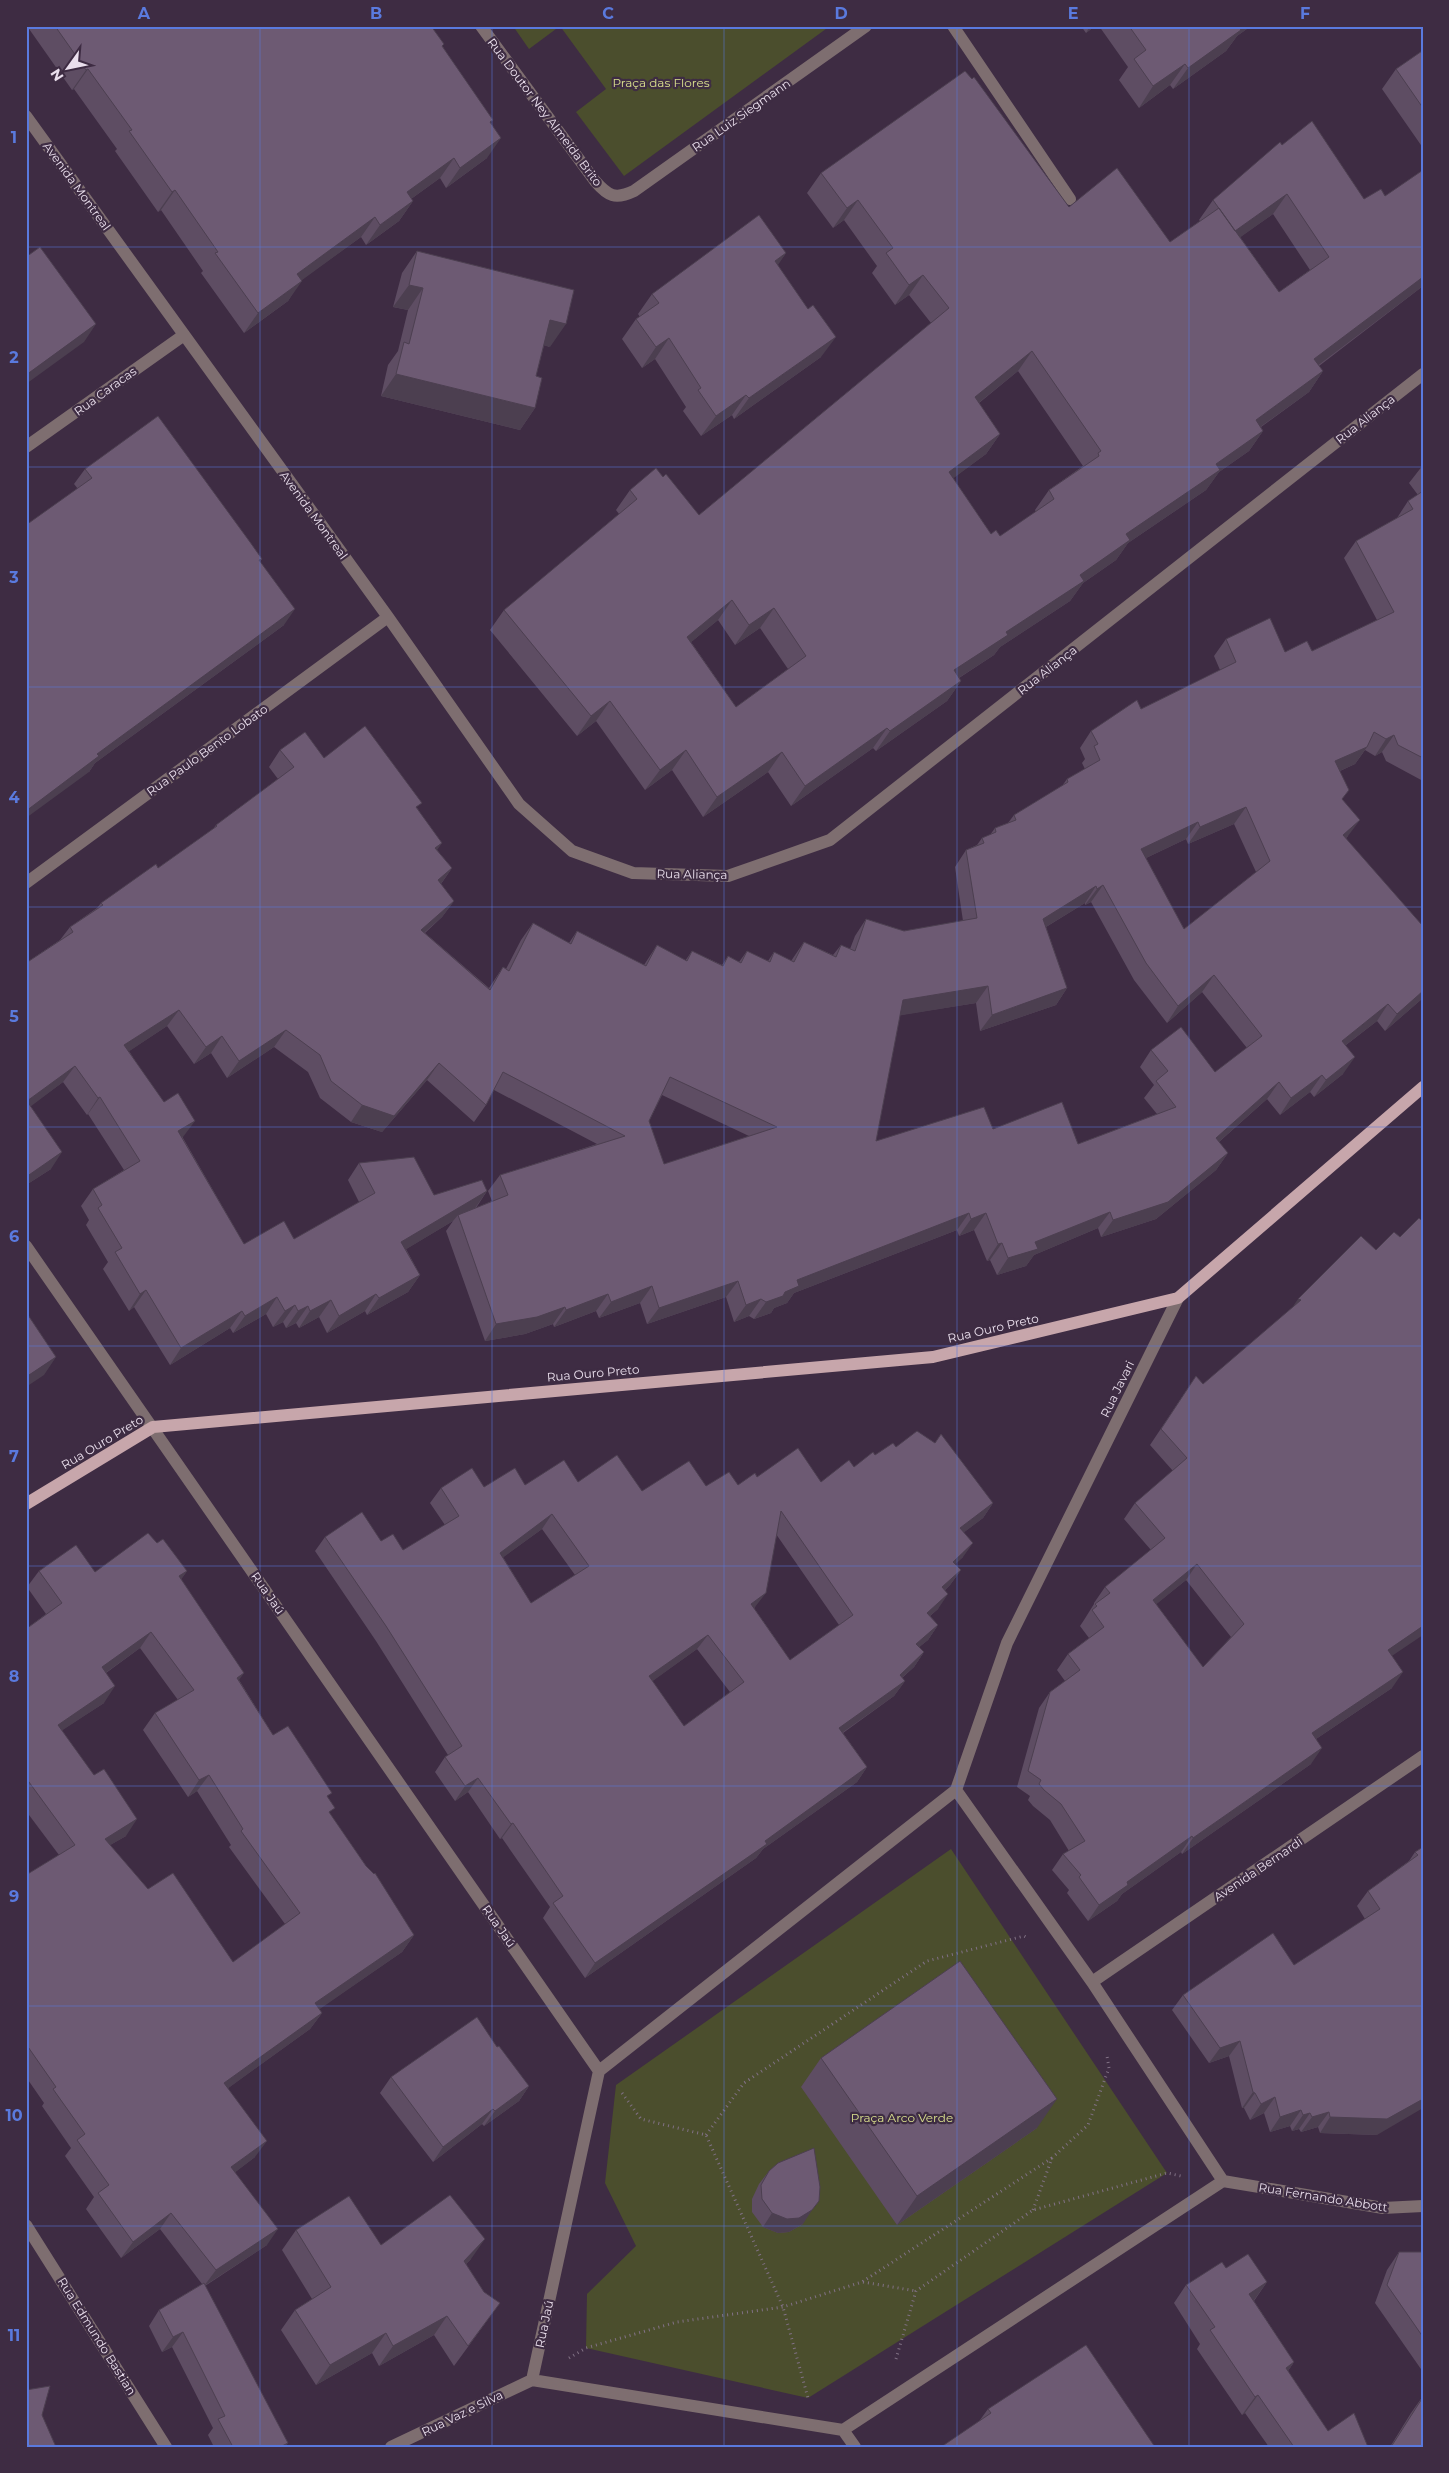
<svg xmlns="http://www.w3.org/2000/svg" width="1449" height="2473" font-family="Montserrat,sans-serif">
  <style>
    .green { fill: #4b4e2d }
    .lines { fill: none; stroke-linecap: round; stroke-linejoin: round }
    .path { stroke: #817185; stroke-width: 3; stroke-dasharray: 1 4; stroke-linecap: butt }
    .minor { stroke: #7e6e70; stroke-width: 12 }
    .major { stroke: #c7a6ab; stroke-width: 12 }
    .wall { fill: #5e4d63; fill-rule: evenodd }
    .shaded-wall { fill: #4c3f50 }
    .building { fill: #6d5a73; stroke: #4c3f50; fill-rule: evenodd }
    .grid { fill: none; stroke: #5a7ade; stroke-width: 1; stroke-opacity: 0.55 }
    .labels { text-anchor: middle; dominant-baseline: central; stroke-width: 4.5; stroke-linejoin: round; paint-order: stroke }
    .park-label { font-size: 12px; fill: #d9e08d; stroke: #3e2c43 }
    .street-label { font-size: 12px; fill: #eadfed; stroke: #3e2c43 }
    .neatline { fill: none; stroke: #5a7ade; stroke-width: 2 }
    .grid-label { font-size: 16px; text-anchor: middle; font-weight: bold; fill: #5a7ade }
  </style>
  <rect width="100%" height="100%" fill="#3e2c43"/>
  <path class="green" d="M513,26H560L529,49Z
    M560,26H830L624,176L576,112L606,89Z
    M951,1849L1167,2173L808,2398L586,2348L587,2294L636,2246L605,2183L616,2085Z"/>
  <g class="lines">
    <path class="path" d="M622,2093L641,2119L706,2135L783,2307L808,2398
      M706,2135L744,2083L927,1961L1024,1936L1026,1937
      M1033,2210L1052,2158L1088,2125L1109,2068L1107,2056
      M863,2282L916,2291
      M569,2358L586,2348L677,2322L783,2307L862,2282L1052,2158
      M896,2359L916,2291L1033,2210L1167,2173L1181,2176"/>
    <path class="minor" d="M481,26L595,181C608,196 615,200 634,191L866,26
      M953,26L1070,199
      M26,116L388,617L519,804L572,851L633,873L728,876L830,840L1423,374
      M26,447L184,335
      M26,883L388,617
      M26,1246L599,2071L532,2380L843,2430L855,2447
      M956,1790L1007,1643L1178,1298
      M1092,1982L1423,1756
      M599,2071L956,1790L1092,1982L1223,2181L843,2430
      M1223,2181L1383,2208L1423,2206
      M26,2225L166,2447
      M391,2447L532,2380"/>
    <path class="major" d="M26,1504L153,1427L933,1357L1178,1298L1423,1087"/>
  </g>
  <path class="wall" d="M27,26H431L443,47L490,123L487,158L446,188L440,178L411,199L413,201L399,221L366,245L361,237L301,280L288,301L244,333L201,273L203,271L161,210L158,212L115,151L117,149L74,89L72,90Z
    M1081,26H1095L1086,33Z
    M1099,26H1251L1237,36L1226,51L1173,89L1170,85L1139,108L1119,80L1128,67Z
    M1423,52V148L1382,89L1396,69Z
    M1282,145L1423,286L1319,366L1323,371L1309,392L1261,427L1263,431L1249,451L1219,472L1206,490L1128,543L1116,560L1083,583L1070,601L1000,647L994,655L959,678L961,681L947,701L876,751L873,748L791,806L768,772L703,817L672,770L645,790L596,721L577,736L490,630L504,610L619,514L616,510L630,490L663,477L699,515L931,323L909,295L895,305L872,273L877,266L844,220L833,228L807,193L821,173L1069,207L1170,242L1200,221L1199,220L1213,200ZM1273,214L1310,270L1279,292L1240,237ZM1018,371L1083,466L1049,490L1035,510L1036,512L1000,536L991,534L953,478L986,454L1000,434L979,403ZM718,620L735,645L760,628L788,669L736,707L691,642Z
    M417,251L550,347L544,345L536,376L535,408L520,430L381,396L388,365L398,351L408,310L393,307L402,273Z
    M786,253L777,265L821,357L734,419L732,415L701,436L683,411L686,407L655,359L642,368L622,339L636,319L640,317L638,314L652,294Z
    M1423,465V781L1386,761L1382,752L1375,756L1365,750L1355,764L1340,771L1342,799L1348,836L1346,838L1423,998L1385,1031L1377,1021L1346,1045L1343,1074L1314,1097L1310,1092L1280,1115L1267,1099L1219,1142L1228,1153L1216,1170L1156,1219L1101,1237L1098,1228L1034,1255L1026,1266L997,1275L990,1260L987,1261L974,1230L959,1236L957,1230L794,1293L787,1303L774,1308L771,1313L754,1319L749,1316L734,1322L726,1297L647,1324L640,1303L599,1318L596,1311L554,1327L553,1324L525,1334L485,1341L446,1231L453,1221L406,1249L420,1275L408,1292L367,1315L365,1311L327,1333L319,1317L299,1328L296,1323L286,1328L283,1322L273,1327L266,1314L233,1333L230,1328L170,1365L134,1307L129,1311L103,1269L108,1262L86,1225L89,1220L81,1206L93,1189L124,1170L88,1114L87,1115L63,1082L30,1106L51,1169L26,1185V963L60,940L70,927L97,908L101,903L158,868L213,829L216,825L278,779L269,767L280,750L324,758L418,809L437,850L452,868L441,884L454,901L442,917L425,933L489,988L503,967L506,969L521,940L533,923L569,943L577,931L644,965L657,945L685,961L692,951L722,965L728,956L739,962L747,951L768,961L774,952L791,961L804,942L833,955L841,945L850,949L855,936L866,919L904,931L963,921L955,867L966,850L977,845L982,838L990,835L995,828L1008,823L1014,815L1062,786L1067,779L1085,769L1082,763L1085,759L1080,748L1091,731L1141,709L1220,670L1214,656L1226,639L1285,652L1312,651L1377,620L1344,558L1356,541L1397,518L1408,501L1418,495L1409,483ZM1234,824L1256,872L1184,929L1146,858L1186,839L1188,844ZM1091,902L1134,980L1167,1023L1202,992L1247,1048L1215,1072L1151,1050L1140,1067L1154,1085L1144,1098L1157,1114L1078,1144L993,1129L876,1141L900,1015L976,1003L980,1031L1056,1005L1067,988L1046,927L1085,903V905ZM167,1026L194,1064L211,1053L227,1078L274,1047L308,1072L320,1098L351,1122L382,1132L427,1080L474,1122L486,1105L494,1090L597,1144L500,1175L488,1191L492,1201L476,1208L487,1191L434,1195L359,1163L348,1180L359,1202L294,1239L244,1244L183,1138V1137L129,1051ZM662,1095L749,1136L664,1164L649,1121Z
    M85,469L262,559L260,561L284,625L95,763L89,772L78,489L74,484Z
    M1196,1376L1392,1656V1688L1316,1739L1311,1764L1182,1854L1181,1852L1122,1894L1117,1901L1088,1921L1067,1893L1069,1890L1052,1870L1063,1854L1069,1851L1050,1820L1033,1806L1028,1800L1030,1796L1017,1787L1039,1708L1050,1692L1065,1681L1057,1670L1068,1654L1089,1638L1080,1626L1084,1620L1094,1604V1603L1105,1587L1151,1550L1124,1519L1135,1503L1173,1471L1150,1445ZM1186,1580L1231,1637L1203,1667L1156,1604Z
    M896,1447L993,1503L983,1518L964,1532L963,1557L955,1564L961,1570L950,1585L945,1590L938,1609L930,1616L938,1625L928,1640L919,1647L924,1652L914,1667L902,1678L905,1681L894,1696L843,1733L867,1767L857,1782L763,1849L756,1858L585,1978L543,1918L550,1907L502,1838L500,1839L468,1792L455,1801L435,1772L445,1757L448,1755L376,1641L315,1551L325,1537L381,1541L403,1550L445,1525L430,1503L441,1488L484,1487L578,1482L642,1491L706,1486L738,1485L757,1477L821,1482L854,1467L875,1455ZM542,1529L575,1575L531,1603L503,1557ZM776,1534L839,1625L790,1660L754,1608L755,1607ZM697,1649L730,1692L684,1726L652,1681Z
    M157,1543L187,1571L181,1579L239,1680L273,1735L328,1798L330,1814L414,1935L402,1952L319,2009L322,2013L310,2029L228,2088L255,2157L235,2172L267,2245L205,2286L288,2443L285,2447H214L208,2435L213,2428L172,2347L162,2352L149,2326L159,2310L202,2284L160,2229L121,2258L86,2209L94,2197L65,2156L71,2148L42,2106L44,2103L26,2077V1875L59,1855L26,1811V1629L46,1614L27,1587L39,1571L95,1572ZM140,1648L178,1700L155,1713L143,1730L188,1797L197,1791L231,1845L229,1847L285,1924L233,1962L148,1889L110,1845L126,1836L62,1730L104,1703L106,1673Z
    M1423,1847L1377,2135L1320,2133L1318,2127L1301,2132L1299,2129L1292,2131L1290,2126L1270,2132L1264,2113L1250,2120L1244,2108H1242L1229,2056L1209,2063L1172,2010L1183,1995L1294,1965L1365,1919L1357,1906L1368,1891L1409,1861L1415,1852Z
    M497,2047L529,2086L519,2101L484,2126L482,2124L433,2162L380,2093L391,2077Z
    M821,2058L1037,2128L897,2225L801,2087Z
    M769,2171L803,2224L789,2232L778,2233L763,2227L752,2212V2199L759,2184Z
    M296,2230L471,2259L466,2264L484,2292L500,2303L454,2366L434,2335L379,2366L372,2353L316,2385L281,2330L295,2310L312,2299L282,2250Z
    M1399,2252H1423V2372L1375,2303L1387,2270Z
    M1226,2268L1267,2282L1254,2301L1294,2362L1288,2371L1328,2431L1368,2447H1269L1245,2413L1242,2415L1197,2349L1200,2344L1174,2303L1186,2285Z
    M1423,2396V2447H1390L1411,2413Z
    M988,2409L1155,2447L980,2420Z"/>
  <path class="shaded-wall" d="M1090,26H1095L1086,33Z
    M1237,26H1251L1237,36L1226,51L1173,89L1188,68Z
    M1185,64L1170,85L1139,108L1153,86Z
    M88,69L74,89L72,90L86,70Z
    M501,138L487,158L446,188L460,168Z
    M454,158L440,178L393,212L407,192Z
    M175,190L161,210L158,212L172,192Z
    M1287,194L1273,214L1221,251L1235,231Z
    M858,200L844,220L833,228L847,208Z
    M413,201L399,221L366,245L380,225Z
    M375,217L361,237L283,294L297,274Z
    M786,253L772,274L775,261Z
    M923,275L909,295L895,305L909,285Z
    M1423,277V286L1300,379L1314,359Z
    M302,281L288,301L244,333L258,313Z
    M409,285L423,288L408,310L393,307Z
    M550,320L566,324L550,347L534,343Z
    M96,324L84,342L26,384V375Z
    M836,337L821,357L734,419L749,398Z
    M669,338L655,359L642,368L656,347Z
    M1032,351L1018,371L961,417L975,397Z
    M1323,371L1309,392L1242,440L1256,420Z
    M396,374L535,408L520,430L381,396Z
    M746,395L732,415L701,436L716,416Z
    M1263,431L1249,451L1219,472L1206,490L1128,543L1116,560L1083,583L1070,601L1000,647L994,655L940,690L954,670L1006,632L1080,575L1126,534L1216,464Z
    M1000,434L986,454L935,492L949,472Z
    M732,600L718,620L673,657L687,637Z
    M774,608L760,628L735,645L749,625Z
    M295,609L284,625L95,763L89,772L26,818V811L97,754Z
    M961,681L947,701L876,751L890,731Z
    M610,701L596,721L577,736L591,716Z
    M887,728L873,748L791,806L805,786Z
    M1394,735L1382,752L1375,756L1386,739Z
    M1367,747L1355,764L1324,778L1335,761Z
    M686,750L672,770L645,790L660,770Z
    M782,752L768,772L703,817L717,797Z
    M1246,807L1234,824L1188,844L1200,827Z
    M1360,820L1348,836L1331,852L1343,835Z
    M1198,822L1186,839L1129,866L1141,849Z
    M442,843L430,860L435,848Z
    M452,868L440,885L438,880Z
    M1103,885L1091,902L1085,905L1097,889Z
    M1096,886L1085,903L1031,936L1043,919Z
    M454,901L442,917L409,946L421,930Z
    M1214,975L1202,992L1167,1023L1178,1006Z
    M988,986L976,1003L891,1017L903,1000Z
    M1067,988L1056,1005L980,1031L992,1015Z
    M1423,991V998L1385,1031L1397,1014Z
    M1388,1004L1377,1021L1330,1057L1342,1041Z
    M179,1010L167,1026L113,1062L124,1045Z
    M286,1030L274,1047L227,1078L239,1061Z
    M222,1036L211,1053L194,1064L206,1047Z
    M1355,1057L1343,1074L1314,1097L1326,1080Z
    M439,1063L427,1080L382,1132L351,1122L362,1105Z
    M75,1066L63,1082L26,1110L27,1101Z
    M1322,1075L1310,1092L1280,1115L1291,1098Z
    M1279,1082L1267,1099L1204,1155L1216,1138Z
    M100,1097L88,1114L87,1115L98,1098Z
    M195,1121L183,1137L166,1147L178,1131Z
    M62,1152L51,1169L26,1185V1177Z
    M1228,1153L1216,1170L1156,1219L1101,1237L1113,1220Z
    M487,1191L475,1208L458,1215L453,1221L390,1259L401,1242Z
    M1110,1212L1098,1228L1034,1255L1026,1266L997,1275L1008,1258L1035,1242Z
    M969,1213L957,1230L794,1293L787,1303L774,1308L771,1313L754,1319L766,1302L785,1292L797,1280Z
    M986,1213L974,1230L959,1236L971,1219Z
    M1002,1243L990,1260L987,1261L998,1244Z
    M420,1275L408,1292L367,1315L379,1298Z
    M738,1281L726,1297L647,1324L659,1308Z
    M652,1286L640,1303L599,1318L611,1302Z
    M146,1290L134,1307L129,1311L140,1294Z
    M376,1294L365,1311L327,1333L339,1316Z
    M608,1294L596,1311L554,1327L566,1310Z
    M277,1297L266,1314L233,1333L245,1316Z
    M761,1299L749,1316L734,1322L746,1305Z
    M1298,1299L1301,1300L1287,1315Z
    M331,1300L319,1317L299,1328L310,1311Z
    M295,1305L283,1322L273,1327L285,1311Z
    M308,1306L296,1323L286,1328L298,1311Z
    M565,1307L553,1324L525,1334L485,1341L496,1324Z
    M242,1311L230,1328L170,1365L181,1348Z
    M56,1357L44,1375L26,1387V1377Z
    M993,1503L983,1518L950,1543L960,1528Z
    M552,1514L542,1529L490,1567L500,1553Z
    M973,1543L963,1557L943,1576L953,1562Z
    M1197,1564L1186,1580L1142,1616L1153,1600Z
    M961,1570L950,1585L932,1601L942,1587Z
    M187,1571L176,1587L179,1576Z
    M766,1593L755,1607L741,1619L751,1604Z
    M948,1594L938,1609L917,1627L927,1613Z
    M938,1625L928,1640L906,1658L916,1644Z
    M1423,1626V1635L1377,1666L1388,1650Z
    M151,1632L140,1648L90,1684L102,1667Z
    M708,1635L697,1649L639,1691L649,1676Z
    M924,1652L914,1667L889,1689L900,1675Z
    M1403,1672L1392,1688L1301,1749L1312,1733Z
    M244,1673L232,1690L237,1678Z
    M905,1681L894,1696L829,1742L839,1728Z
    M115,1686L104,1703L46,1741L58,1725Z
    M1322,1748L1311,1764L1182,1854L1193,1838Z
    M867,1767L857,1782L763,1849L756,1858L585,1978L595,1963Z
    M209,1775L197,1791L188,1797L199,1780Z
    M478,1778L468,1792L455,1801L465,1786Z
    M137,1819L126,1836L93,1855L105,1839Z
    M513,1823L502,1838L500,1839L511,1824Z
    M1192,1836L1181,1852L1122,1894L1117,1901L1088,1921L1099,1905L1127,1882Z
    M414,1935L402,1952L304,2020L315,2003Z
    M322,2013L310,2029L212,2100L224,2083Z
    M1240,2041L1229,2056L1209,2063L1220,2048Z
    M529,2086L519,2101L484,2126L495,2111Z
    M1253,2092L1255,2093L1244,2108H1242Z
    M1275,2097L1264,2113L1250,2120L1261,2104Z
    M1057,2099L1037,2128L897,2225L917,2196Z
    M1423,2099V2108L1377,2135L1320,2133L1330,2117Z
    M493,2109L482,2124L433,2162L443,2147Z
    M1301,2110L1290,2126L1270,2132L1280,2117Z
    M1329,2112L1318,2127L1301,2132L1312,2117Z
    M1310,2113L1299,2129L1292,2131L1303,2115Z
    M267,2141L255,2157L220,2184L231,2167Z
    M812,2210L803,2224L789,2232L778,2233L763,2227L772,2213Z
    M171,2213L160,2229L121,2258L133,2242Z
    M278,2229L267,2245L204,2286L216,2270Z
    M485,2239L471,2259L450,2281L464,2261Z
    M1267,2282L1254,2300L1236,2312L1249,2294Z
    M447,2316L434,2335L379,2366L393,2346Z
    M183,2332L172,2347L162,2352L173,2337Z
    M386,2333L372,2353L316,2385L330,2365Z
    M1294,2362L1282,2380L1286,2368Z
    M1258,2395L1245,2413L1242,2415L1255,2397Z
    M288,2443L285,2447H280Z"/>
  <path class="building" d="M55,26H431L444,44L442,46L493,120L490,122L501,138L460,168L454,158L407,192L413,201L380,225L375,217L297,274L302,281L258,313L215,253L218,252L175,190L172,192L129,131L132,130L88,69L86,70Z
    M1129,26H1238L1241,30L1188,68L1185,64L1153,86L1134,59L1146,50Z
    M1422,51L1423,52V108L1396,69Z
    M965,71L972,79L974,77L1069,207L1117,168L1170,242L1219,208L1279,292L1329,257L1287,194L1235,231L1213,200L1280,142L1282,145L1312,121L1364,199L1381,189L1385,196L1423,170V277L1314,359L1323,371L1256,420L1263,431L1216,464L1220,470L1126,534L1130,540L1080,575L1084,581L1006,632L1008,635L954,670L961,681L890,731L887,728L805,786L782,752L717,797L686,750L660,770L610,701L591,716L504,610L637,499L630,490L656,468L663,477L666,474L699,515L949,308L923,275L909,285L886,253L893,248L858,200L847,208L821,173ZM1032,351L1101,451L1098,453L1099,456L1049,490L1054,499L1000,536L996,530L991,534L949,472L1000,434L975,397ZM732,600L749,625L774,608L806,656L736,707L687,637Z
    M759,215L786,253L775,261L808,309L813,305L836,337L749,398L746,395L716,416L698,390L701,388L669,338L656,347L636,319L659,303L652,294Z
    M40,247L96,324L26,375V257Z
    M417,251L574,290L566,324L550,320L536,376L542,378L535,408L396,374L404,342L409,344L423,288L409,285Z
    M158,416L250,542L262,559L259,560L295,609L97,754L99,756L26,811V525L92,478L85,469Z
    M1423,491V758L1398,745L1394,735L1386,739L1374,732L1367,747L1335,761L1349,790L1342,799L1360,820L1343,835L1422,925L1423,924V991L1397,1014L1388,1004L1342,1041L1355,1057L1326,1080L1322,1075L1291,1098L1279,1082L1216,1138L1228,1153L1168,1202L1113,1220L1110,1212L1035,1242L1038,1249L1008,1258L1002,1243L998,1244L986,1213L971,1219L969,1213L797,1280L799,1286L785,1292L783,1296L766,1302L761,1299L746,1305L738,1281L659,1308L652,1286L611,1302L608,1294L566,1310L565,1307L537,1317L496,1324L458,1215L508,1195L500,1175L625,1136L503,1072L486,1105L439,1063L394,1116L362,1105L331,1081L320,1055L286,1030L239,1061L222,1036L206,1047L179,1010L124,1045L164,1102L178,1093L195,1121L178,1131L244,1244L284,1221L294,1239L375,1193L359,1163L414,1157L434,1195L482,1180L487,1191L401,1242L420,1275L379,1298L376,1294L339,1316L331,1300L310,1311L308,1306L298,1311L295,1305L285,1311L277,1297L245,1316L242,1311L181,1348L146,1290L140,1294L115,1252L122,1248L98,1208L102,1205L93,1189L140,1161L100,1097L98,1098L75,1066L27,1101L62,1152L26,1177V963L73,932L70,927L103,905L101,903L156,864L158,868L217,826L216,825L294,767L280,750L305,732L324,758L365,726L422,803L416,807L442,843L435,848L452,868L438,880L454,901L421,930L490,990L503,967L509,971L533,923L571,944L577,931L646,966L657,945L687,961L692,951L723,966L728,956L741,963L747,951L770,962L774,952L794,962L804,942L836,957L841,945L855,951L866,919L904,931L977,918L966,850L984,843L982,838L996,832L995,828L1016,820L1014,815L1068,782L1067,779L1100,760L1094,746L1098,744L1091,731L1137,700L1141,709L1236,662L1226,639L1270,618L1285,652L1307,641L1312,651L1394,612L1356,541L1413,509L1408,501ZM1246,807L1270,861L1184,929L1141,849L1198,822L1200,827ZM1103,885L1146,963L1178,1006L1214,975L1262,1036L1215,1072L1181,1027L1151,1050L1168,1071L1156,1081L1176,1107L1078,1144L1062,1102L993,1129L984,1107L876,1141L903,1000L988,986L992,1015L1067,988L1043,919L1096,886L1097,889ZM670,1077L777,1127L664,1164L649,1121Z
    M1419,1218L1423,1222V1626L1388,1650L1403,1672L1312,1733L1322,1748L1193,1838L1192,1836L1127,1882L1128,1885L1099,1905L1079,1877L1081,1875L1063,1854L1085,1841L1061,1804L1044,1790L1039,1784L1041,1780L1028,1771L1050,1692L1080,1670L1068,1654L1104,1627L1092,1610L1097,1606L1095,1604L1110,1593L1105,1587L1165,1538L1135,1503L1187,1458L1161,1429L1196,1376L1203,1384L1301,1300L1298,1299L1361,1236L1376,1250L1394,1232L1400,1237ZM1197,1564L1244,1624L1203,1667L1153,1600Z
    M26,1312L56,1357L26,1377Z
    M917,1431L935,1443L941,1434L993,1503L960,1528L973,1543L953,1562L961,1570L942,1587L948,1594L927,1613L938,1625L916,1644L924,1652L900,1675L905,1681L839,1728L867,1767L765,1841L767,1844L595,1963L553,1903L563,1896L513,1823L511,1824L478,1778L465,1786L445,1757L462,1746L386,1626L325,1537L362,1512L381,1541L393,1534L403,1550L459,1516L441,1488L472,1468L484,1487L515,1468L525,1485L564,1460L578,1482L617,1455L642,1491L689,1461L706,1486L729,1472L738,1485L755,1473L757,1477L798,1448L821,1482L849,1460L854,1467L873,1452L875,1455L893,1443L896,1447ZM781,1511L853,1615L790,1660L751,1604L766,1593ZM552,1514L589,1566L531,1603L500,1553ZM708,1635L744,1682L684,1726L649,1676Z
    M148,1533L157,1543L163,1539L187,1571L179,1576L244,1673L237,1678L273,1735L288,1726L332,1793L327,1796L335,1808L329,1812L366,1866L374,1874L375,1873L414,1935L315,2003L322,2013L224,2083L267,2141L231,2167L278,2229L216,2270L171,2213L133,2242L98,2193L109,2185L77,2140L85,2134L53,2089L56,2087L26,2044V1875L75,1845L26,1778V1629L62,1603L39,1571L76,1545L95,1572ZM151,1632L194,1690L155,1713L199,1780L209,1775L243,1829L241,1831L300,1913L233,1962L173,1873L148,1889L105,1839L137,1819L104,1769L94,1775L58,1725L115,1686L102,1667Z
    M1423,1847V2099L1387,2119L1330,2117L1329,2112L1312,2117L1310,2113L1303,2115L1301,2110L1280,2117L1275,2097L1261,2104L1255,2093L1253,2092L1240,2041L1220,2048L1183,1995L1273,1933L1294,1965L1380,1909L1368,1891L1418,1855L1415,1852Z
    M960,1961L1057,2099L917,2196L821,2058Z
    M477,2017L497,2047L499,2046L529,2086L495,2111L493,2109L443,2147L391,2077Z
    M814,2148L820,2187L819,2201L812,2210L799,2218L787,2219L772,2213L762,2199L761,2185L769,2171L778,2163Z
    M450,2195L485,2239L464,2261L484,2292L500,2303L468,2346L447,2316L393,2346L386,2333L330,2365L295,2310L331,2287L296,2230L349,2196L381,2245Z
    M1399,2252H1423V2337L1387,2285Z
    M1248,2254L1267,2282L1249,2294L1294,2362L1286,2368L1328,2431L1354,2413L1368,2447H1294L1258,2395L1255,2397L1210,2330L1215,2327L1186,2285L1222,2262L1226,2268Z
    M204,2283L288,2443L280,2447H233L218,2419L225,2416L183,2332L173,2337L159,2310Z
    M1086,2345L1155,2447H941L991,2413L988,2409Z
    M50,2386L42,2415L56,2447H26V2390Z
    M1423,2397V2447H1391Z"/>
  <path class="grid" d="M260,26V2447M492,26V2447M724,26V2447M957,26V2447M1189,26V2447M26,247H1423M26,467H1423M26,687H1423M26,907H1423M26,1127H1423M26,1346H1423M26,1566H1423M26,1786H1423M26,2006H1423M26,2226H1423"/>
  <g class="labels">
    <g class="park-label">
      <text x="661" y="82">Praça das Flores</text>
      <text x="902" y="2117">Praça Arco Verde</text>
    </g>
    <g class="street-label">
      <text transform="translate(545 112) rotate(53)">Rua Doutor Ney Almeida Brito</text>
      <text transform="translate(741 115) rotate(-35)">Rua Luiz Siegmann</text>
      <text transform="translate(77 186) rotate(54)">Avenida Montreal</text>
      <text transform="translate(105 391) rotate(-36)">Rua Caracas</text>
      <text transform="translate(1365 419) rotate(-38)">Rua Aliança</text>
      <text transform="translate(314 515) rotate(54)">Avenida Montreal</text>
      <text transform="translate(1047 670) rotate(-38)">Rua Aliança</text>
      <text transform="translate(207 750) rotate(-36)">Rua Paulo Bento Lobato</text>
      <text transform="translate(692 874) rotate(1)">Rua Aliança</text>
      <text transform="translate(993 1328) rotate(-13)">Rua Ouro Preto</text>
      <text transform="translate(593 1373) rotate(-5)">Rua Ouro Preto</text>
      <text transform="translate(1117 1389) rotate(-64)">Rua Javari</text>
      <text transform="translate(102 1442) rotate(-31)">Rua Ouro Preto</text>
      <text transform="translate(268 1593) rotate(55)">Rua Jaú</text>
      <text transform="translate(1258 1869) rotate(-34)">Avenida Bernardi</text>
      <text transform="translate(499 1926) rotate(55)">Rua Jaú</text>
      <text transform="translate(1323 2197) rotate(9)">Rua Fernando Abbott</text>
      <text transform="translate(544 2324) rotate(-78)">Rua Jaú</text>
      <text transform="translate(97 2336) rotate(58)">Rua Edmundo Bastian</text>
      <text transform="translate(462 2413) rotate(-26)">Rua Vaz e Silva</text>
    </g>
  </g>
  <rect width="1449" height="2473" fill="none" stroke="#3e2c43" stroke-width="55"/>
  <g transform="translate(68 68) rotate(237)" stroke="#3e2c43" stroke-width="4" paint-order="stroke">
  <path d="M0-4L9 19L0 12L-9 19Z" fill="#eadfed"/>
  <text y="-8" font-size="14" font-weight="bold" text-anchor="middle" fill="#eadfed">N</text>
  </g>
  <rect x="28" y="28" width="1394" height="2418" class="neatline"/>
  <g class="grid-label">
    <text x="144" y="19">A</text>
    <text x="376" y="19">B</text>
    <text x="608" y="19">C</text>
    <text x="841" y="19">D</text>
    <text x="1073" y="19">E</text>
    <text x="1305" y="19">F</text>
    <text x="14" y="143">1</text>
    <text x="14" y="363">2</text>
    <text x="14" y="583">3</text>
    <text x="14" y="803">4</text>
    <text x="14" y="1022">5</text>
    <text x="14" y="1242">6</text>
    <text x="14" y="1462">7</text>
    <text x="14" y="1682">8</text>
    <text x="14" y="1902">9</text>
    <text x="14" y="2121">10</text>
    <text x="14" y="2341">11</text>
  </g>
</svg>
